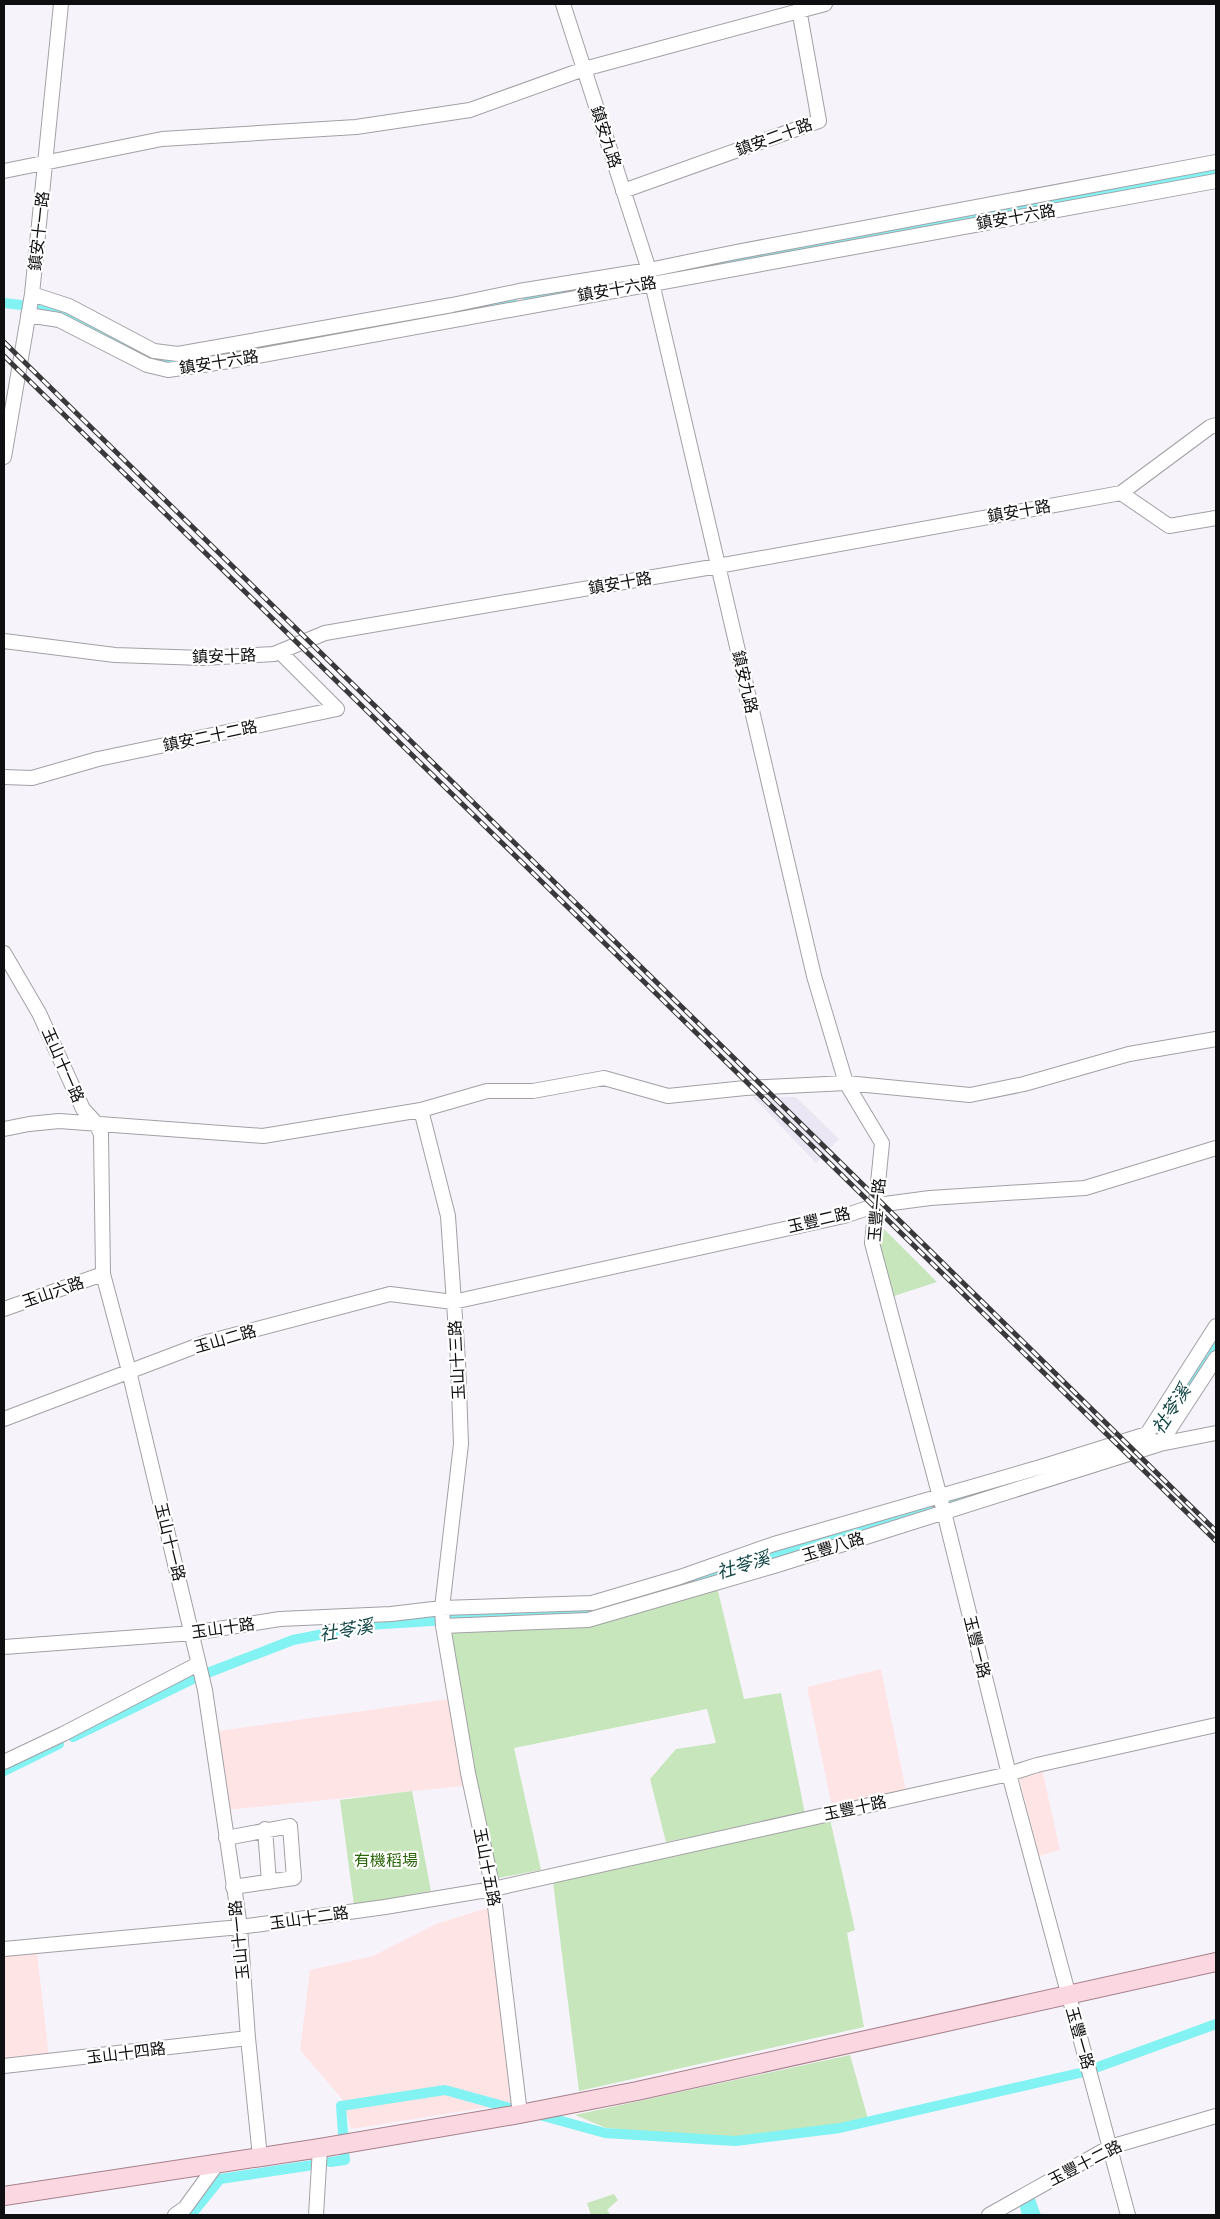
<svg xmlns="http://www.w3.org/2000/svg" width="1220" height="2219" font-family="'Space Grotesk','Noto Sans TC',sans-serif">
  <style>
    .built { fill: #eae6f3 }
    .industrial { fill: #ffe4e6 }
    .green { fill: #c7e6bc }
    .water { fill: #82f2f3 }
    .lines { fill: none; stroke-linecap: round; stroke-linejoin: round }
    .canal { stroke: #82f2f3; stroke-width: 10 }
    .minor-casing { stroke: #a2a0a5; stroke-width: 16 }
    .major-casing { stroke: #a6808b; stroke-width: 20 }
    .minor { stroke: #fff; stroke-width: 14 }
    .major { stroke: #fbd7e1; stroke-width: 18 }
    .rail-casing { stroke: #39383a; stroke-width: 5 }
    .rail { stroke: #fff; stroke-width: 3; stroke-dasharray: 9; stroke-linecap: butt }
    .labels { text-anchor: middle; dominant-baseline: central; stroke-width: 4.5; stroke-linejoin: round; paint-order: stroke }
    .street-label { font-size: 16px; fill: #0f0e10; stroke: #fff }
    .park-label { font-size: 16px; fill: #2c660a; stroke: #fff }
    .water-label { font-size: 18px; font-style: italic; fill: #104445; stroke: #fff }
  </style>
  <rect width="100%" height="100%" fill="#f6f4fa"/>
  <path class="built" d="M753,1097H796L839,1139L816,1163Z"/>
  <path class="industrial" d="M881,1669L906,1791L832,1807L807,1687Z
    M449,1699L463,1786L226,1810L218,1731Z
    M1042,1769L1060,1850L1039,1856L1019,1777Z
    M491,1907L514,2103L351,2129L342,2099L300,2050L310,1970L373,1956L436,1924Z
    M37,1952L49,2057L4,2062V1956Z"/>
  <path class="green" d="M879,1224L937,1282L894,1296L878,1243Z
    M717,1587L744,1699L781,1693L805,1814L666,1842L650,1779L676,1749L716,1743L707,1709L514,1748L541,1870L493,1879L448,1632L589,1624Z
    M412,1791L431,1891L354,1905L340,1800Z
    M830,1819L855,1930L847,1933L864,2027L579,2091L553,1882Z
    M850,2055L868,2119L836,2125L726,2138L606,2128L575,2115Z
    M614,2194L618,2200L607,2210L611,2215H591L587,2203Z"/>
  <path class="water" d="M1034,2196L1041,2215H1022L1019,2204Z"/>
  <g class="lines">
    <path class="canal" d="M674,272L1216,173
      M528,298L620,281
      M4,303L21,305
      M38,308L62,311L144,355L160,362L176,363L512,301
      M1175,1403L1216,1339
      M210,1672L293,1640L369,1625L591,1611L979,1494
      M73,1737L193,1679
      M4,1771L59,1744
      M536,2114L605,2133L701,2139L736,2141L840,2128L1084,2072L1216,2024
      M343,2134L341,2106L445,2090L517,2110
      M330,2162L345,2160L344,2152
      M191,2215L220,2179L313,2165"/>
    <defs>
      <path id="minor" d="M563,4L649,270L814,976L846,1083L882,1143L872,1243L944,1512L1009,1774L1128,2215
        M4,171L162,139L356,127L470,110L584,69L825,4
        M623,191L819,121L799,9
        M32,294L69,306L154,351L178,354L452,305L519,291L649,270L736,252L1216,162
        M28,315L59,320L147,365L168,370L236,360L1216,181
        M4,457L32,294L61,4
        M1121,493L1169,526L1216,518
        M4,641L115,655L203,658L274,654L325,633L718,566L1121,493L1210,427L1216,425
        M4,777L32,778L98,759L337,709L280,652
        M4,953L39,1013L83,1109L95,1122L101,1134L103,1274L129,1371L205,1690L240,1927L248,2038L260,2157
        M421,1110L448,1216L458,1361L461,1444L442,1608L443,1626L468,1773L493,1889L520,2114
        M4,1129L29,1124L59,1121L263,1136L421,1110L487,1091H533L604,1078L668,1096L745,1088L846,1083L970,1095L1024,1084L1129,1054L1216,1039
        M4,1309L103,1274
        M4,1419L207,1342L390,1294L453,1302L844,1216L877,1205L930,1198L1085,1188L1216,1148
        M1155,1441L1160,1444L1216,1358
        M443,1626L588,1620L774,1566L1160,1444L1216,1433
        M4,1647L193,1633L280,1619L391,1614L442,1608L592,1603L680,1577L774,1544L1044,1466L1147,1434L1216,1326
        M4,1762L63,1734L198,1664
        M265,1829L269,1882
        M226,1838L290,1826L294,1878L233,1887
        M4,1949L240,1927L385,1907L493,1889L1009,1774L1037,1765L1216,1725
        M4,2066L248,2038
        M175,2215L185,2208L217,2164
        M316,2215L320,2148
        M989,2215L1110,2147L1216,2116"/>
      <path id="major" d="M4,2196L320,2148L520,2114L637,2091L1216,1962"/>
    </defs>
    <use href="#minor" class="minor-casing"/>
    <use href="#major" class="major-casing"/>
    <use href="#minor" class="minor"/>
    <use href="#major" class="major"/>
    <defs>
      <path id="rail" d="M4,342L1216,1531
        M4,356L1216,1541"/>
    </defs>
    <use href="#rail" class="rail-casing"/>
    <use href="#rail" class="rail"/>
  </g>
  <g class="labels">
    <g class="street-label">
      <text transform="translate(606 137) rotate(72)">鎮安九路</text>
      <text transform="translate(774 137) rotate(-20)">鎮安二十路</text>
      <text transform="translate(1016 217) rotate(-10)">鎮安十六路</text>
      <text transform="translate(39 231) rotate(-84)">鎮安十一路</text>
      <text transform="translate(617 289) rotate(-10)">鎮安十六路</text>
      <text transform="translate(219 362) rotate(-9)">鎮安十六路</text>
      <text transform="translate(1019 511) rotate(-10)">鎮安十路</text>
      <text transform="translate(620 583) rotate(-10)">鎮安十路</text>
      <text transform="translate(224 656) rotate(-2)">鎮安十路</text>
      <text transform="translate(745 682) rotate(77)">鎮安九路</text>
      <text transform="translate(210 736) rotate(-12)">鎮安二十二路</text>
      <text transform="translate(63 1065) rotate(66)">玉山十一路</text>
      <text transform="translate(877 1210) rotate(-85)">玉豐一路</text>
      <text transform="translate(819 1220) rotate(-13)">玉豐二路</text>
      <text transform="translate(53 1292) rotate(-19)">玉山六路</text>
      <text transform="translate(225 1339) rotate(-16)">玉山二路</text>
      <text transform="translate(457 1360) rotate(-93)">玉山十三路</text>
      <text transform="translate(170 1542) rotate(76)">玉山十一路</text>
      <text transform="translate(833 1547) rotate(-17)">玉豐八路</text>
      <text transform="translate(223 1628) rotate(-8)">玉山十路</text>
      <text transform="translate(977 1647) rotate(76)">玉豐一路</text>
      <text transform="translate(855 1808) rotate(-12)">玉豐十路</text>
      <text transform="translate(487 1867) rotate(79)">玉山十五路</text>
      <text transform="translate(309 1918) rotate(-8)">玉山十二路</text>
      <text transform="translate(239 1940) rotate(-96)">玉山十一路</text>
      <text transform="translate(1080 2038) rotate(74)">玉豐一路</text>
      <text transform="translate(126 2053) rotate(-7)">玉山十四路</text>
      <text transform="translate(1085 2163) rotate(-27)">玉豐十二路</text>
    </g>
    <g class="park-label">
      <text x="386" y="1860">有機稻場</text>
    </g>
    <g class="water-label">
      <text transform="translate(1171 1409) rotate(-57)">社苓溪</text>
      <text transform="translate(743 1565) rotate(-17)">社苓溪</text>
      <text transform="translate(346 1630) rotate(-10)">社苓溪</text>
    </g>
  </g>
  <rect width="1220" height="2219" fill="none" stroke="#0f0e10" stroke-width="10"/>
</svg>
